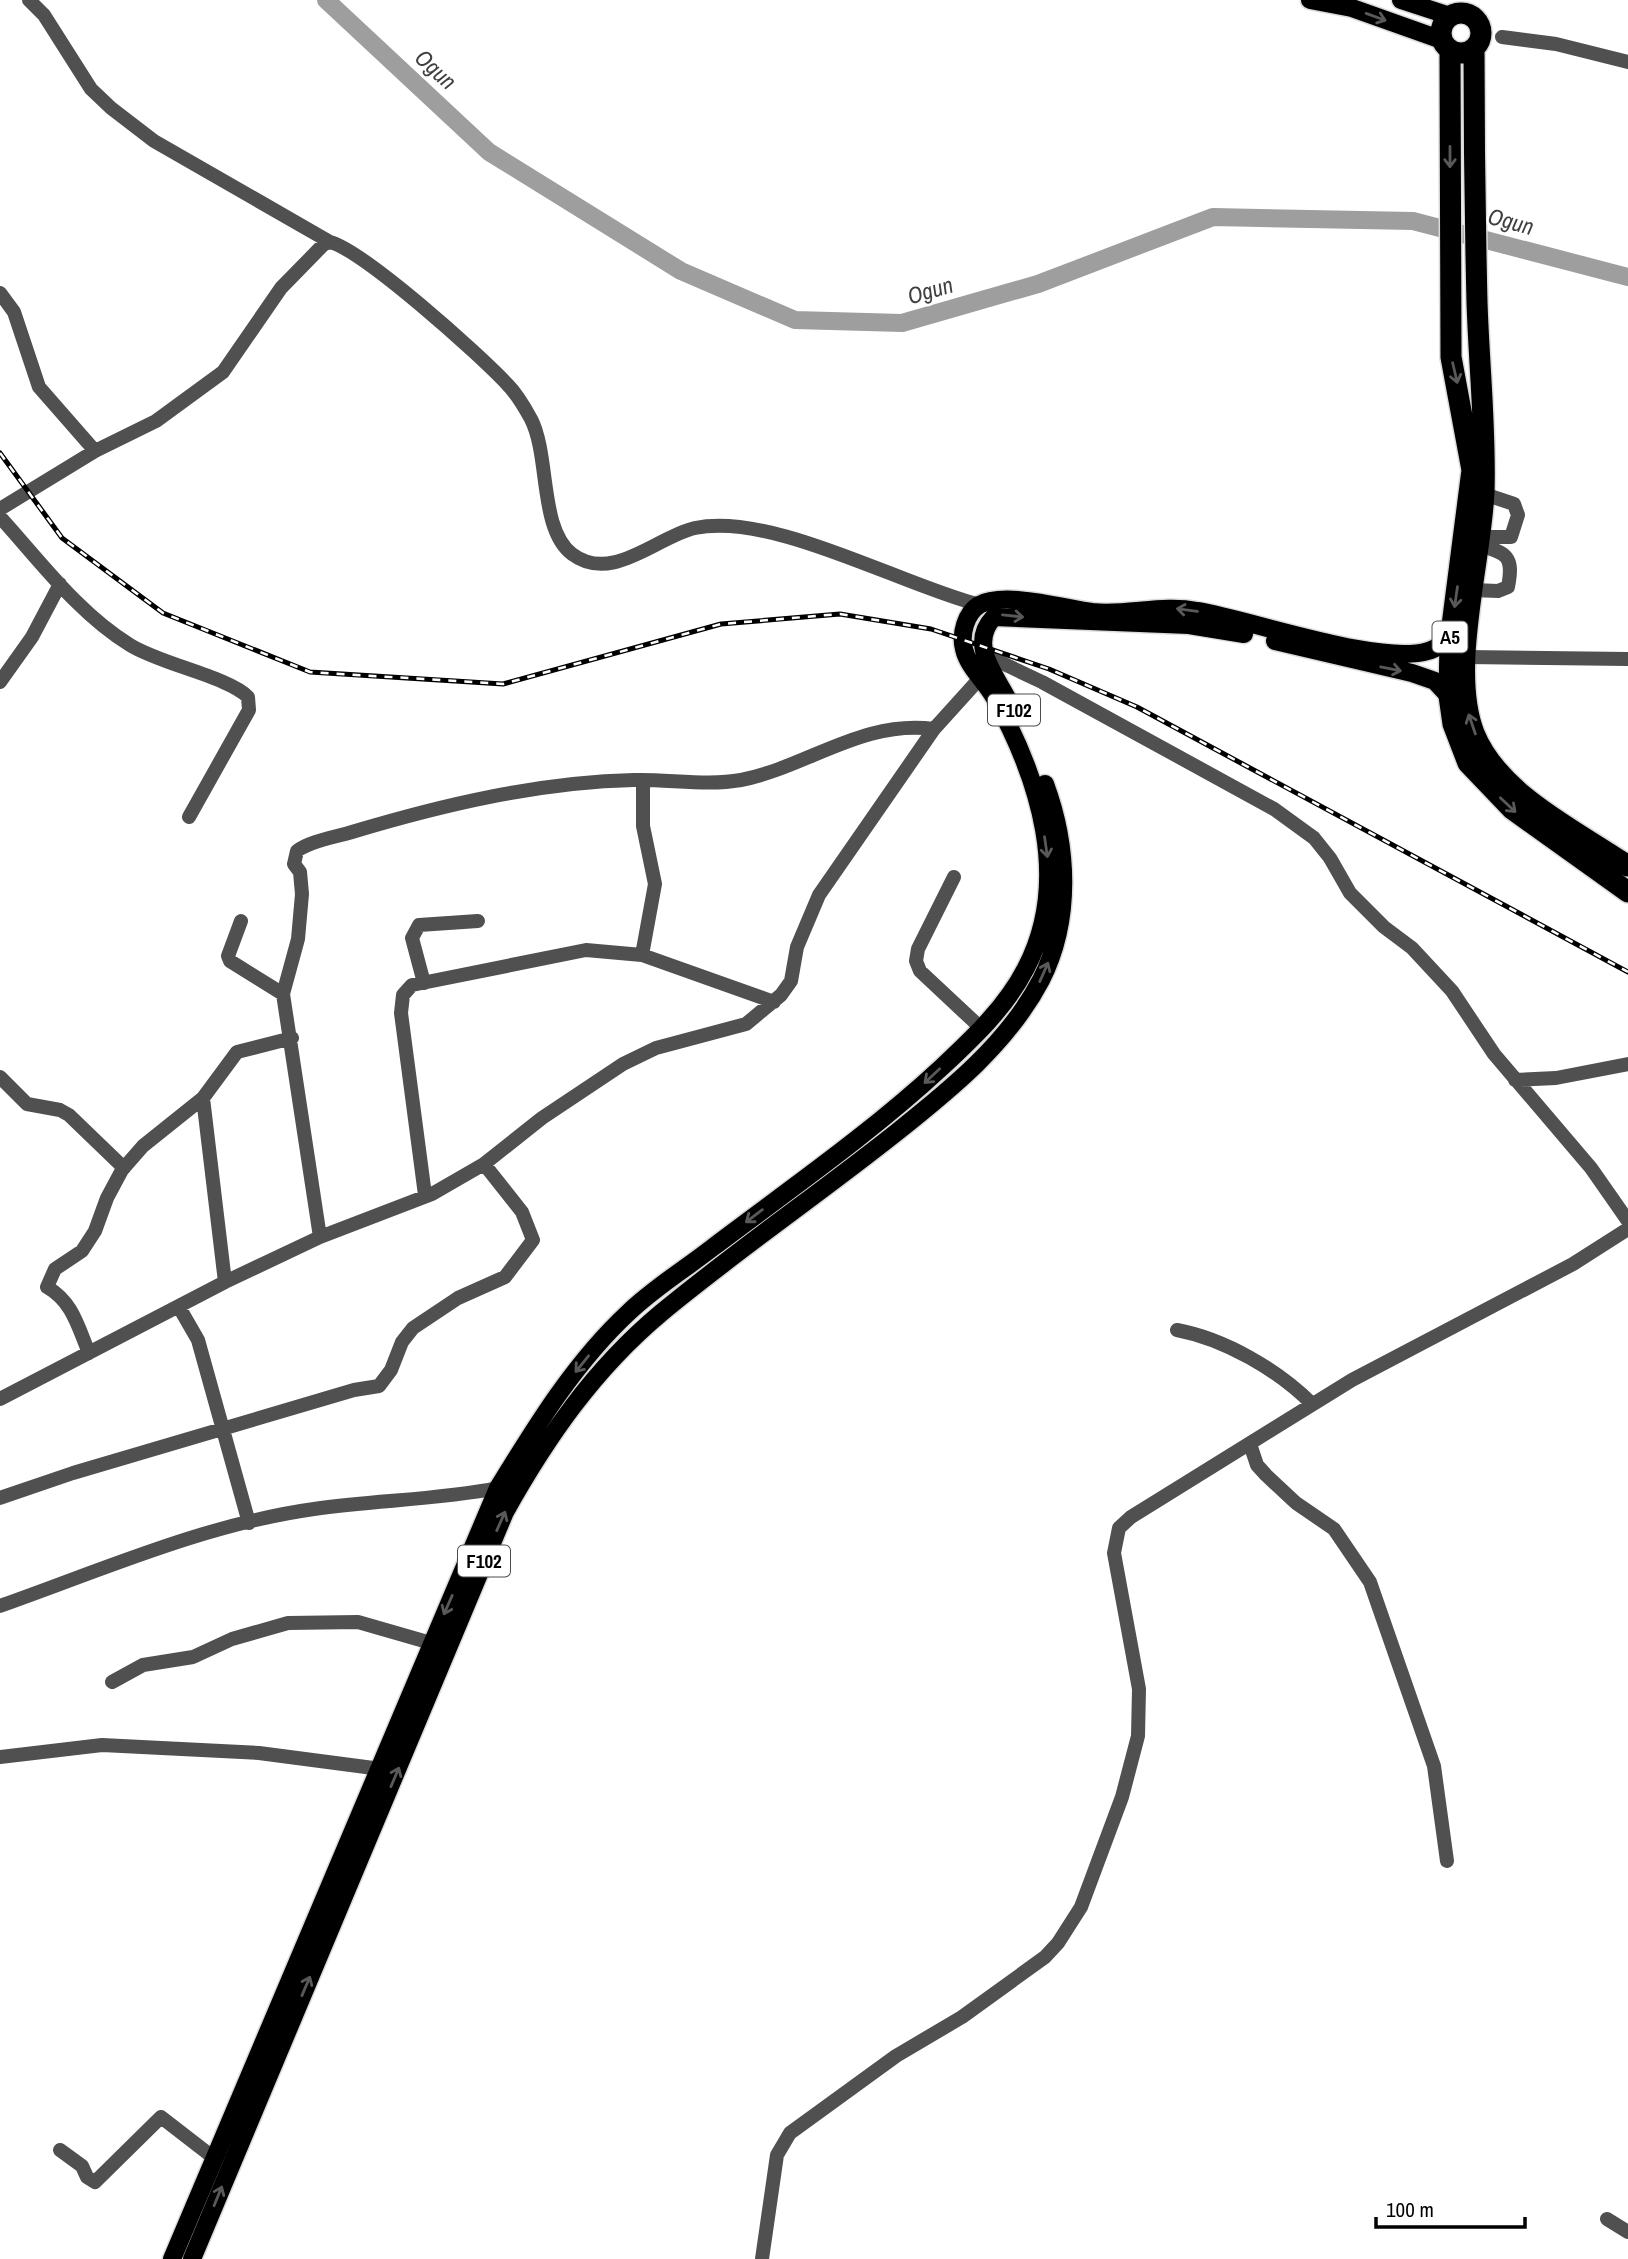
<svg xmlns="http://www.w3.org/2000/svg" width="1628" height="2259" font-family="'Archivo Narrow',sans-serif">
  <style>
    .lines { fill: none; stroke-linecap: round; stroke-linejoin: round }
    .river { stroke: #9e9e9e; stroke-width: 18 }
    .major-casing { stroke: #dbdbdb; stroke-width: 21 }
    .highway-casing { stroke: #dbdbdb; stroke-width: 24 }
    .minor { stroke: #505050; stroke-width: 14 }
    .major { stroke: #000; stroke-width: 18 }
    .highway { stroke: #000; stroke-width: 21 }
    .rail-casing { stroke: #000; stroke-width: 5 }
    .rail { stroke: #fff; stroke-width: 2.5; stroke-dasharray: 8; stroke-linecap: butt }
    .oneway { stroke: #595959 }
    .labels { text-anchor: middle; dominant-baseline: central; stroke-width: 5; stroke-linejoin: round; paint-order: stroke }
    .shield { fill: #fff; stroke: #4c4c4c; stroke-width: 2 }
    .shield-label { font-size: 19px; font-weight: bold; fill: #000 }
    .water-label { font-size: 23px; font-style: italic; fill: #3f3f3f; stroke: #fff }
  </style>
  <rect width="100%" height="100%" fill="#fff"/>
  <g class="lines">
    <path class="river" d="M326,0L489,152L681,271L795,320L902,323L1038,284L1213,217L1413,221L1628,277"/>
    <defs>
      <path id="major" d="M1310,0L1352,8L1442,40
        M1401,0L1450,16
        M1275,641L1412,673L1435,681L1449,696
        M1010,704C997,676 967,645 994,617L1189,625L1244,634
        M172,2259L498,1488C536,1426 575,1362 629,1312C654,1288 685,1269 712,1248C790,1189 871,1133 942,1067C974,1037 1006,1007 1026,968C1072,880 1039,778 994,697C985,681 968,667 964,649C960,634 966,613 979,605C1004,591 1063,608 1092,612C1127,616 1162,604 1197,611C1252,620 1379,666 1428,651C1435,649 1443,644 1450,641
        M192,2259L505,1512C547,1437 594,1369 661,1313C737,1250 819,1194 897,1132C951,1089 1008,1043 1041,980C1072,919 1068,846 1045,784"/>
      <path id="highway" d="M1441 33a20 20 0 1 1 40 0a20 20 0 1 1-40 0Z
        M1474,49C1474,133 1475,218 1477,302C1479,366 1486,429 1484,492C1481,562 1449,669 1474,733C1499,795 1576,830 1628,866
        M1450,50L1451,357L1472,470L1450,641L1449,696L1453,724L1468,763L1512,809L1628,892"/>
    </defs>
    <use href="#major" class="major-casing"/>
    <use href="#highway" class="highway-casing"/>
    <path class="minor" d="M29,0L44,15L91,89L111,108L154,141L330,242
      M1502,37L1556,44L1628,62
      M0,293L14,312L39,387L95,451
      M0,509L95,451L156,421L223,372L281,288L324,244L330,242C364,251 479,354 507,384C516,393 525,408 531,419C550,456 539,529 572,554C612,584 656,537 695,528C773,512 901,585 980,605
      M0,517C40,561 79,614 130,645C160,664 229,677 248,697L249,710L189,817
      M1480,537H1511L1518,515L1514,504L1484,494
      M1473,590L1498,591L1508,587C1514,556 1507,553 1479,545
      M983,654L1042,682L1274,809L1314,838L1330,858L1350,893L1384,927L1412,948L1452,991L1494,1054L1591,1168L1628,1221
      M1466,657L1628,659
      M0,682L32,637L60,584
      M954,877L918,949L916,961L920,971L982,1029
      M241,921L228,956L230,961L283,994
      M642,955L655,884L643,826V780
      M424,983L412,938L419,925L478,921
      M0,1077L27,1104L60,1110L69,1115L124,1168
      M1515,1080L1556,1078L1628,1064
      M203,1098L225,1282
      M425,1195L401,1013L403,995L412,985L586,950L642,955L774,1002
      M320,1237L283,994L298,939L302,894L300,872L294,864L297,851C310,841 336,837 352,832C442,805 539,782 634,780C668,779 707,786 741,780C807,767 863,719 934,729
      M179,1307L198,1340L249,1523
      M1177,1330C1225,1339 1278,1370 1312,1404
      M89,1353C78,1327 73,1302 47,1287L55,1269L82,1251L95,1231L107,1198L122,1170L143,1146L203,1098L237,1052L292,1038
      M0,1399L225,1282L320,1237L432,1194L484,1164L542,1118L623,1064L656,1048L746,1024L781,995L791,981L797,947L819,895L934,729L981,677
      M1250,1444L1257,1465L1266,1475L1296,1503L1334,1529L1370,1582L1434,1766L1447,1861
      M0,1498L73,1473L354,1390L379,1386L391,1370L402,1342L413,1328L458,1298L505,1277L533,1240L522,1212L484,1164
      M0,1606C102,1570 206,1524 314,1509C375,1500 437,1500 498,1488
      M112,1682L143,1665L193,1657L232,1639L288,1623L358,1622L431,1643
      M0,1757L102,1745L259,1753L381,1769
      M60,2150L82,2166L87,2177L95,2182L161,2117L214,2158
      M1607,2219L1628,2232
      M762,2259L777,2155L790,2133L896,2056L962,2017L1045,1957L1058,1943L1081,1907L1122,1797L1138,1736L1139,1689L1114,1553L1119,1528L1131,1517L1352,1380L1573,1264L1628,1229"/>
    <use href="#major" class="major"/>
    <use href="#highway" class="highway"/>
    <defs>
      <path id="rail" d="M0,453L62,538L163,613L310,672L503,684L721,624L840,614L931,629L1049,669L1137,707L1628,972"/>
    </defs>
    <use href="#rail" class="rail-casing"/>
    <use href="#rail" class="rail"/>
  </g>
  <defs><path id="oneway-shaft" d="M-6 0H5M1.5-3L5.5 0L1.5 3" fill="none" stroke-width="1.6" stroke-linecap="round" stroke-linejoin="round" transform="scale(1.75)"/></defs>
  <g class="oneway">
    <use href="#oneway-shaft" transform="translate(1376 17) rotate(20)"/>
    <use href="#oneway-shaft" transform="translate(1450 157) rotate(90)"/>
    <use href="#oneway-shaft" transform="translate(1455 373) rotate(77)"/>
    <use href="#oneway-shaft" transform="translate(1456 597) rotate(98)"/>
    <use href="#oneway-shaft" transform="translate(1187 610) rotate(-173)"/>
    <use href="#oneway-shaft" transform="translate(1013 616) rotate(6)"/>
    <use href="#oneway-shaft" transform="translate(1391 669) rotate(11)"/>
    <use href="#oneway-shaft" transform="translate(1472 724) rotate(-109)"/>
    <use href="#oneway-shaft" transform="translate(1508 805) rotate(43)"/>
    <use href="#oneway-shaft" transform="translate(1046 847) rotate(82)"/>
    <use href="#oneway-shaft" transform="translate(1044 972) rotate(-66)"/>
    <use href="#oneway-shaft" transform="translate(932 1076) rotate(137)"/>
    <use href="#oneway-shaft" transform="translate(754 1216) rotate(143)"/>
    <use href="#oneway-shaft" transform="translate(582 1364) rotate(129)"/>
    <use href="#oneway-shaft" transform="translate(501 1521) rotate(-66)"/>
    <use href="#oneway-shaft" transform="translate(448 1605) rotate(114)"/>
    <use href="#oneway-shaft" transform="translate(395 1777) rotate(-67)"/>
    <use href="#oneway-shaft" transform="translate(306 1986) rotate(-67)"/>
    <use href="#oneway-shaft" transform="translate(218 2196) rotate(-68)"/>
  </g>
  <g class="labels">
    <g class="shield">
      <rect x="1432.5" y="621.5" width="35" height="31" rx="5"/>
      <rect x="988" y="694.5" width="52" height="31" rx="5"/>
      <rect x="458" y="1545.5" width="52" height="31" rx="5"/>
    </g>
    <g class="shield-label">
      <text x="1450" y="637">A5</text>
      <text x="1014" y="710">F102</text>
      <text x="484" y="1561">F102</text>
    </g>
    <g class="water-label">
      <text transform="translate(436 69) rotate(43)">Ogun</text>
      <text transform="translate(1511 221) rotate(15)">Ogun</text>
      <text transform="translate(930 290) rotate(-16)">Ogun</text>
    </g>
  </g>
  <path d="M1376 2217v10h149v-10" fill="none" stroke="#000000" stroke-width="3.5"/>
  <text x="1386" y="2217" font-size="21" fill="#000000" stroke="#ffffff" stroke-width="5" paint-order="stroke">100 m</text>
</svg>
